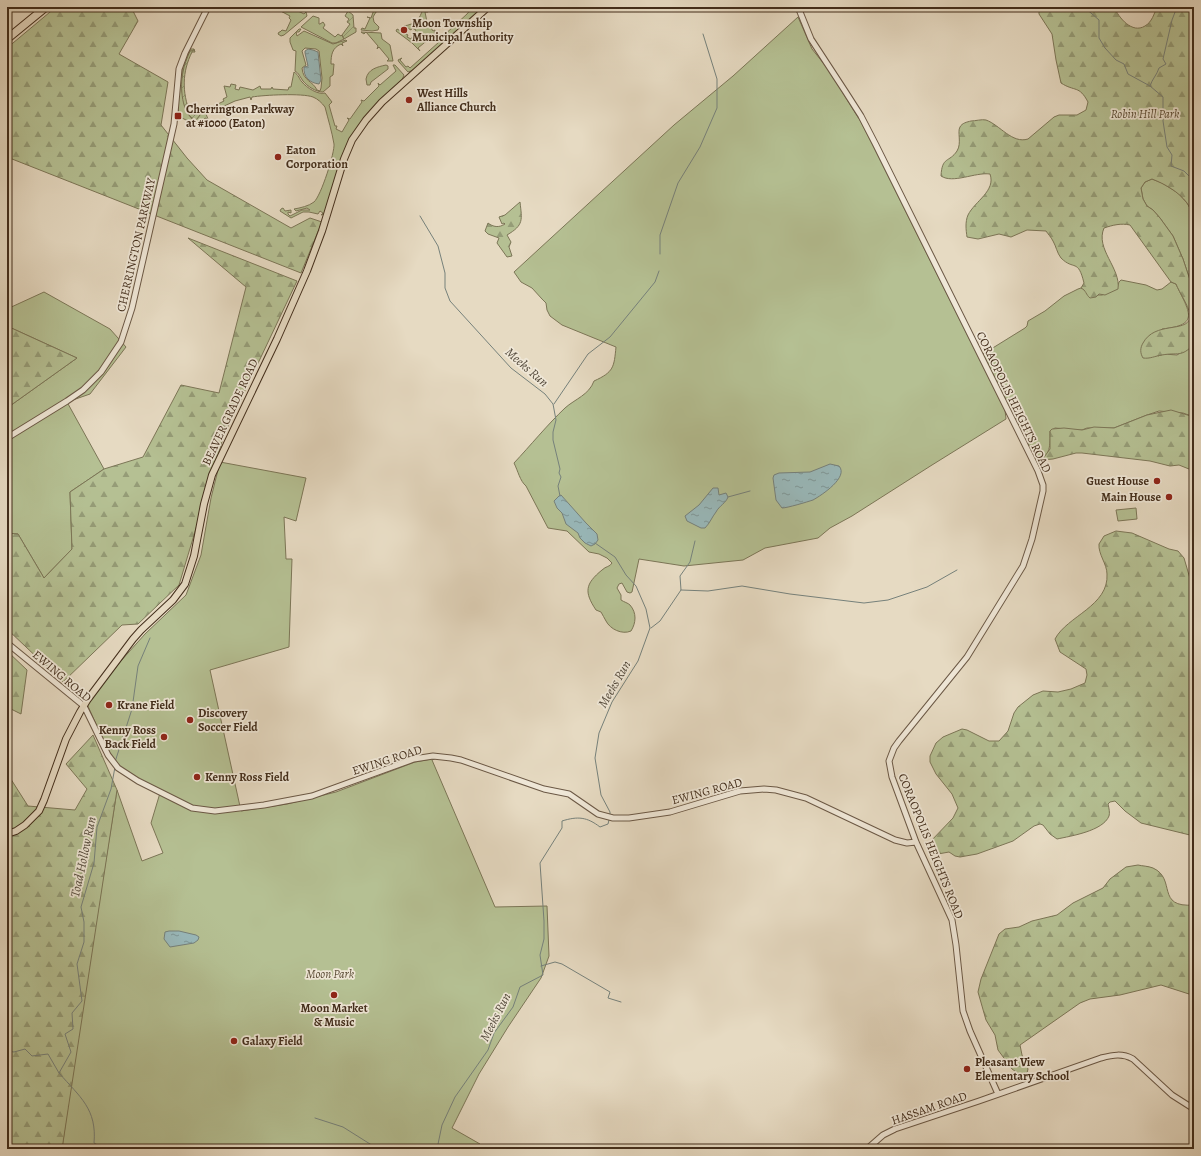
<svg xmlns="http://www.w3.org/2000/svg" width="1201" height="1156" font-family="Alegreya,serif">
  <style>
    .green { fill: #b5c093; stroke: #7c7657; fill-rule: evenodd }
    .forest { fill: url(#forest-firs); stroke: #7c7657 }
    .garden { fill: url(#garden-furrows); stroke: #7c7657 }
    .water { fill: url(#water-ripples); stroke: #76817b }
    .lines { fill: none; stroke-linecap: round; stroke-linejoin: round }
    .stream { stroke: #76817b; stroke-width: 1 }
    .minor-casing { stroke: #6b5845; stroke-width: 7 }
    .major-casing { stroke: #422d1b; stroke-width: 8 }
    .highway-casing { stroke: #422d1b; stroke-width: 9 }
    .minor { stroke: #efe7d7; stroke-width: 5 }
    .major { stroke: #e6dac2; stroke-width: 6 }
    .highway { stroke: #e6dac2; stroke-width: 7 }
    .poi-dot { fill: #8f2418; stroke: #efe7d7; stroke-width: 1.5 }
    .labels { text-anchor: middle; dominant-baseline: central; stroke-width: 3.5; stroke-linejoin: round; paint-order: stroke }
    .poi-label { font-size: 12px; font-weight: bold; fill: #422d1b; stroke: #efe7d7; text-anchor: start }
    .park-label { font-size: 12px; font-style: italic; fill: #594a33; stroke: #efe7d7 }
    .street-label { font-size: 12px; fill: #422d1b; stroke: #efe7d7 }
    .water-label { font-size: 13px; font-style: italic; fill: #53493b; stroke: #efe7d7 }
  </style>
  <defs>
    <pattern id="forest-firs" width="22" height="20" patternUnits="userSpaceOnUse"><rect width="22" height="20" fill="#b5c093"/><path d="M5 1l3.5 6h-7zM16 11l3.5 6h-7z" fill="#959c77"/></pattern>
    <pattern id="garden-furrows" width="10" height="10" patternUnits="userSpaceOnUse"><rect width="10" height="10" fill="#b5c093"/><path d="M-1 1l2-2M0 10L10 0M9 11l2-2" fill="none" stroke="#959c77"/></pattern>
    <pattern id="water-ripples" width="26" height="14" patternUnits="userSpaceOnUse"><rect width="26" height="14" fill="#99b9bb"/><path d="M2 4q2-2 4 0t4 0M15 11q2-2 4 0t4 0" fill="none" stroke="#7e9797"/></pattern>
  </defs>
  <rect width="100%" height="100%" fill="#e6dac2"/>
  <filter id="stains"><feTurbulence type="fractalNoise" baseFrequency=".005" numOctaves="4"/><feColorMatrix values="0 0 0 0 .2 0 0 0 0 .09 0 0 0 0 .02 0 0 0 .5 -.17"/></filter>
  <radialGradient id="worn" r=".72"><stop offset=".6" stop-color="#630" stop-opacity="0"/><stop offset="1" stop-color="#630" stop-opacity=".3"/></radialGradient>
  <path class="green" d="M273,7H290L304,14L306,12L307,16L284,35L281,36L278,34L279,32H280L282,30L286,31L291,20L289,18L290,16Z
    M375,7H384L376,12L373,17L374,22L379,27L378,30L372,31L361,30L362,28L365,29L370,18L367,17L371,18Z
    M473,7H485L413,70L408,72L399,62L398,60L402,58L400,60L406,67L408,66L410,68L439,42L436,38L437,36L441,38L467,14Z
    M423,8L427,10L428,12H425L427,22L433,31L435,30V31L432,39L430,38L418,48L420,51L412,43L396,31L397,29L408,35L407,37L411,39L416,30L412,28L411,30L404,26C415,24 420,20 423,8Z
    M313,16L319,18V24H320L323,22L325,25L323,28L335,37L338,34L341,36L342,35L344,39L336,43H332L301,27Z
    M798,17L812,49L828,69L861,122L1005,410L1006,419L932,465L852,516L830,528L818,538L765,548L743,560L684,566L639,559L632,592L630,593L627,592L622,583L619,584L617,588L621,595V600C624,602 628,603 630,605C637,613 636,623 631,631C622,635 610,629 606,621C604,618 603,615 601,612L596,610C584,592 585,584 602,570C606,566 610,567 612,563L607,558L599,554L589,552L567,531L548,528L526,486C520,481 518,471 514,463C530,446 548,424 565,408C575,399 589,395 594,381C614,372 614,367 616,347L562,325L550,316L547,310L546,303L542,299L532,288L521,282L514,272L674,125L733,76Z
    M299,29H301L299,32H296L297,36L304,31L333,44L346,40L347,41L342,43L343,46L341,44C332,48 331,55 331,64H334L333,75L330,77V86L323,92C316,92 307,86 303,81C300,77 299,73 295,71L296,51L293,50L290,42V38ZM305,48L316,49L319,51L322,78L321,88L320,91L317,90C313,81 303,81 302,68L306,65L302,51Z
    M361,32L381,33L382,39L390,45L393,61H387L389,59L379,47L377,49L378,46L366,32L364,34Z
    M190,49H194L193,51H190L183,71L182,91L188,114L192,119L196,120L200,115L199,113L208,108V105L210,108L224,101L223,99L227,97L224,86L230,87L231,84L236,85L235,89L239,90L240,87L253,90L260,86L261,89H271L272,87L273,89L288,90L289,87H291L294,72C299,75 299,79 302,82C307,88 318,95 325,93L332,102L329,105L335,126H337L336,129L342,132L349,120L347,118L350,119L362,102L361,100L364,101L379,86L378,83L380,85L396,71L393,65H395L404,75L402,80L384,96L358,127L325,214L321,215L323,213L320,211L318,214L309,212H303L291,218L280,211L281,209L283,208L285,211L291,210V213L288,212V214L290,216L302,210H310L307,208L296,211L294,209C300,208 309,206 314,202C321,196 335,152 334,144C332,132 328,119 325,107C322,103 318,99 313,97C302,93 264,95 252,97L251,100L250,97L235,101L222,107V111L220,108L206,114L208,119L205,118L203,122L206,123L205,126L188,121L178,116C179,93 178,70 190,49Z
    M386,65L388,66V69L371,82L370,85H367L366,79C368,69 377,67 386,65Z
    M1152,179L1162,183L1178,193L1187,203L1194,215V287L1191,283L1183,259L1173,236L1160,218L1153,210L1147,206L1143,199L1141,188L1145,182Z
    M1121,280L1146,285L1157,290L1162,289L1171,282L1176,284C1189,312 1201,325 1162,329L1158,356L1164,354L1177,355L1194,344V417L1183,413L1159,411L1147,415L1114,428H1087L1082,430H1076L1055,428L1050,431C1050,445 1051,456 1037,462L983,354L1025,328L1027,326L1028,321L1045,311L1064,296L1078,289L1081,288L1096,295H1102L1117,289L1119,282Z
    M44,292L110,329L126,347L90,394L67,402L104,469L70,492L72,549L44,578L18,534L7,533V408L77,358L7,326V309Z
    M220,462L306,478L296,521L284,517L286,559H292L289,647L210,670L241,811L287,804L336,792L415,762L437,758L432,760L495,907L547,906L549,956L541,978L508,1027L479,1074L452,1128L480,1144L477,1149H62L73,1067L117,790L142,861L163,853L151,823L160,793L115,764L108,751L87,704L120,662L145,634L186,595L201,555L211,498Z
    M1136,508L1137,519L1118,521L1116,510Z"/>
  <path class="forest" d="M56,7H131L138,21L119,54L168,82L161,125L187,158L207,180L291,228L310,218L322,222L301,273L7,157V48Z
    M1039,7H1114C1119,18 1132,34 1145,26C1152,22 1154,14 1157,7H1194V215C1191,211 1190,207 1187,203C1179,192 1165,184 1152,179L1145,182L1141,188L1143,199L1147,206L1153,210L1160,218L1173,236L1183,259L1191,283L1194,287V344C1181,358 1178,352 1162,355C1155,356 1150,359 1143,358C1140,353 1140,348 1143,343C1155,321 1186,333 1190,318C1192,311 1179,292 1176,284L1171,282L1130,225C1121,223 1113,225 1104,228C1095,249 1121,268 1118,289L1105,295L1099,294L1096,297L1090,298C1086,295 1086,290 1081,288L1084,283C1078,258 1074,271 1061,258C1057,253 1056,246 1053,241C1051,237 1048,234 1046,231L1027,230L1011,237L999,234L978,239L967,237C966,230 965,222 968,215C975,201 996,191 990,174C975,172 953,184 941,176C942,156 949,163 957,151C962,143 957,132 960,127C962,123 967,122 971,121C975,121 982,119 986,120C1000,125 1012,144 1028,139L1054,117L1059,115H1077L1086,110L1088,102C1079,85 1075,92 1061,83L1056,60L1052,34L1039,14Z
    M520,202C522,220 524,225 507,235L511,242L509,247L512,256L507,257L497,243L499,238L488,234L485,231L488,223C493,227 499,228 505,224L504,223L502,224L499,217L505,215Z
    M188,238L297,281L224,435L179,585L138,624L122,625L63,682L7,629V533L18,534L44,578L72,549L70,492L104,469L143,457L181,385L219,393L246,287Z
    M7,326L77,358L7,408Z
    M1171,410L1194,417V471L1179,465L1170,466L1150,461L1082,453H1076L1053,459L1042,460L1050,449V431L1052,429L1064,428L1082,430L1094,427L1114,428L1147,415Z
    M1116,531L1132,533L1169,549L1178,551L1184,558L1191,582L1194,583V836L1141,823L1125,811L1115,801L1110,802L1108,804C1109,808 1110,813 1109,816C1103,831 1071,836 1057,839L1050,834L1043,825L1040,824L1034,826L1013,841L977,854L960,857L955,856L949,852L938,854L931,851L930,842L953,818L958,808L952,794L936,774L930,762V756L936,743L943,737L962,729L967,730L989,741H999L1008,731L1014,713L1018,707L1033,695L1043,691L1058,692L1071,689L1085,683L1087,675L1086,669L1060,652L1055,639C1067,616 1109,606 1107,574C1107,564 1098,554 1099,544L1104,536Z
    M7,651L27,670L21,714L7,707Z
    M93,735L117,790L62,1149H7V773L28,806L75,810L87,789L66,764Z
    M1138,865C1142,866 1148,866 1153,868C1177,879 1155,908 1194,905V998L1189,994L1161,985L1120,995L1090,999L1080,1003L1020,1045L1022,1055L1028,1069L1027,1073L1019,1074L1012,1069L998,1050L995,1035L986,1020L978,992L981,979L999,934L1005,929L1019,927L1032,921L1057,915L1073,903L1103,888L1110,879L1126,867Z"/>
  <path class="garden" d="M348,11L353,15L354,28H356V32L344,39L342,35L350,24L347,22L349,19L345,16Z
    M194,49L195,52H192C182,72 182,92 190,113H193L194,115L199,113L200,115L196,120C181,115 180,86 183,72C184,65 187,58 190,51H193Z"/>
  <path class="water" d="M308,49L313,50L318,52L321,80L319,84C310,83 303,77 304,67L308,66L305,53V51Z
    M830,464L839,466C849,477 822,495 813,500C807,502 787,508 782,508L776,500L773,478L774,475L779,473L810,472Z
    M713,488H718L719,495L726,493L728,497C726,503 719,506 716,512C712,517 710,523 705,528H701L687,521L685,516L699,505Z
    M561,495L586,523L597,534L598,540L595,544L591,546L585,543L580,538L578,533L566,524L562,513L557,508L554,501L559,496Z
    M169,931H179L196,935L199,937L198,940L194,943L170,947L164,939L165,932Z"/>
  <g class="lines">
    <path class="stream" d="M1084,7L1099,20V38L1105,48L1116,60L1124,64L1128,74L1150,86L1163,97V121L1167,147L1172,155L1171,166L1184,171L1194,181
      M1150,86C1152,79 1157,75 1159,68L1166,64L1163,59L1172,20L1177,7
      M420,216L438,246L445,273V288L450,301L511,368L545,394L553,404L556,420L553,432V440L560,469L559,473L561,477L558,486L560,496
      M660,254V235L678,183L700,147L717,108V79L703,34
      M554,404L588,354L610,337L655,282L659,271
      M728,497L750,491
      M595,543L615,557L626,575L636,586L646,609L650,628L638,661L612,702L599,733L595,758L601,795L610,812V814
      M681,590L708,591L742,586L790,594L864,603L888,600L927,587L957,570
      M651,628L660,621L681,590L680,576L690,562L695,541
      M115,762L132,709L138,666L150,638
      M541,966L555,962L562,964L610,992L608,998L621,1002
      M7,1051L14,1052L25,1049L32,1056L48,1054L59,1073
      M315,1118L343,1127L378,1149
      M105,1149L94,1143C97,1109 80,1097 59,1073L71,1052L65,1034L73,1029L72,1013L82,1001L77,964L84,942V922L81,907L94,863L97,827L111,789L115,767
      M437,1149L442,1125L455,1097L488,1050L494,1033L513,1007L520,987L543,975L540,955L544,939V921L540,863L562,828V821C578,816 587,817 600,827L608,824L609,820"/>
    <defs>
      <path id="minor" d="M798,7L811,39L845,91L861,116L876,145L1038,471L1043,485V491L1032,539L1023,566L967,657L899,741L894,748L889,761L892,777L916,842L952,920L956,945L963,1011L970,1031L998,1094
        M7,438L67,401L83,390L101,372L121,342L132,308L174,124L179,69L185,53L208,7
        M7,643L84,706L108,755L118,768L138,781L192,808L215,811L264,805L312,796L414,759L433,756L451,758L461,760L544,789L569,794L598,814L613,818H629L670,812L740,791L764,789L776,790L806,798L895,840L907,843L916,842
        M867,1149L883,1135L895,1129L979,1101L1101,1058C1113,1055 1122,1053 1133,1059L1172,1095L1194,1109"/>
      <path id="major" d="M7,834L16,831L25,825L39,811L44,800L66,739L80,712L88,699L133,639L141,630L173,600L185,584L194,556L204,504L212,475L277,339L307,271L322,231L344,159L352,140L366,120L382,102L488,7"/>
      <path id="highway" d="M7,39L46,7"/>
    </defs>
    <use href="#minor" class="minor-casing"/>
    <use href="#major" class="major-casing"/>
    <use href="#highway" class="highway-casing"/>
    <use href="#minor" class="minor"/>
    <use href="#major" class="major"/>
    <use href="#highway" class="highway"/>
  </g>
  <g class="poi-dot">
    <circle cx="404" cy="30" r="4"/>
    <circle cx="409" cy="100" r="4"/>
    <rect x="174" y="112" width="8" height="8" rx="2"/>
    <circle cx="278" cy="157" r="4"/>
    <circle cx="1157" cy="481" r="4"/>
    <circle cx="1169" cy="497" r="4"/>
    <circle cx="109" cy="705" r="4"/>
    <circle cx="190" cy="720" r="4"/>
    <circle cx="164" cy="737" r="4"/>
    <circle cx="197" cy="777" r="4"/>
    <circle cx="334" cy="995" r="4"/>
    <circle cx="234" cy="1041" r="4"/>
    <circle cx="967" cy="1069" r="4"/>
  </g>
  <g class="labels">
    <g class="poi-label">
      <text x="412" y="23">Moon Township<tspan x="412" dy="14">Municipal Authority</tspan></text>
      <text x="417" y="93">West Hills<tspan x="417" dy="14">Alliance Church</tspan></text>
      <text x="186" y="109">Cherrington Parkway<tspan x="186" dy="14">at #1000 (Eaton)</tspan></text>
      <text x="286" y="150">Eaton<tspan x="286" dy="14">Corporation</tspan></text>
      <text x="1149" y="481" text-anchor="end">Guest House</text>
      <text x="1161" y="497" text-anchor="end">Main House</text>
      <text x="117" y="705">Krane Field</text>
      <text x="198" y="713">Discovery<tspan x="198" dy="14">Soccer Field</tspan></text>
      <text x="156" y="730" text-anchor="end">Kenny Ross<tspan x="156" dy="14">Back Field</tspan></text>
      <text x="205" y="777">Kenny Ross Field</text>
      <text x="334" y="1008" text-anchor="middle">Moon Market<tspan x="334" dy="14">&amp; Music</tspan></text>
      <text x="242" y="1041">Galaxy Field</text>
      <text x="975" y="1062">Pleasant View<tspan x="975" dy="14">Elementary School</tspan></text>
    </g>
    <g class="park-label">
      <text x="1145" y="114">Robin Hill Park</text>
      <text x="330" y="974">Moon Park</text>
    </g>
    <g class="street-label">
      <text transform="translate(136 245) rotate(-77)">CHERRINGTON PARKWAY</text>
      <text transform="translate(1014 402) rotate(64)">CORAOPOLIS HEIGHTS ROAD</text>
      <text transform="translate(230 412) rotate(-65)">BEAVER GRADE ROAD</text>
      <text transform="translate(62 676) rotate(40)">EWING ROAD</text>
      <text transform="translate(387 760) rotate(-18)">EWING ROAD</text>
      <text transform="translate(707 791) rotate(-15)">EWING ROAD</text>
      <text transform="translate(931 846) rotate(68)">CORAOPOLIS HEIGHTS ROAD</text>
      <text transform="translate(929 1108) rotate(-19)">HASSAM ROAD</text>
    </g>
    <g class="water-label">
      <text transform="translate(527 367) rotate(41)">Meeks Run</text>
      <text transform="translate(614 684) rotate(-60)">Meeks Run</text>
      <text transform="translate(83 857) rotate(-78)">Toad Hollow Run</text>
      <text transform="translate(495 1017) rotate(-63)">Meeks Run</text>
    </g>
  </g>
  <rect width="1201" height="1156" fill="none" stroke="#e6dac2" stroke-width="24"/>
  <rect x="8" y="8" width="1185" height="1140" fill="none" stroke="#422d1b" stroke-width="2"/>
  <rect x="12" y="12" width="1177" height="1132" fill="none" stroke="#422d1b"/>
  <rect width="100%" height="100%" filter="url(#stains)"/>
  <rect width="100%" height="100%" fill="url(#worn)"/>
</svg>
